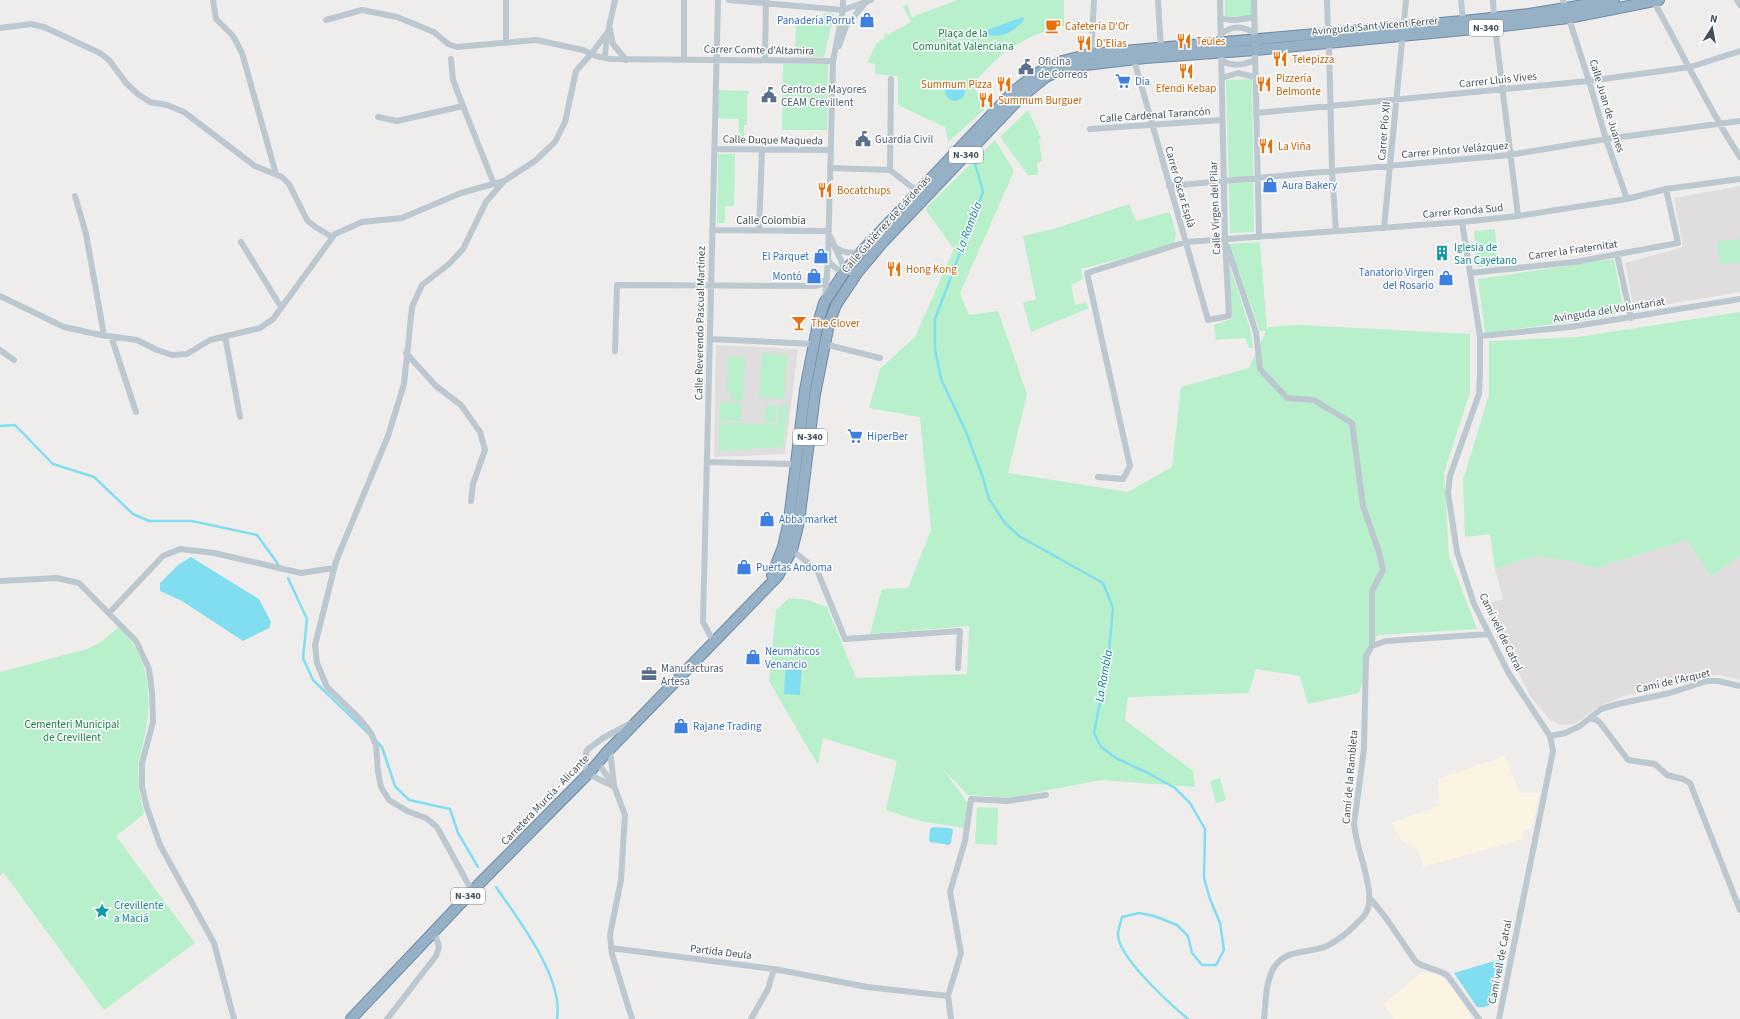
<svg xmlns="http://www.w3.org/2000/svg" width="1740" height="1019" font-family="'Source Sans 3',sans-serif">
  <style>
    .commercial { fill: #fcf4e3 }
    .education { fill: #e0ddde }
    .green { fill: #b7f0ca }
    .water { fill: #81def0 }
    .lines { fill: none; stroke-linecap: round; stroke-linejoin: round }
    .stream { stroke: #81def0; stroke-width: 2.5 }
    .trunk-casing { stroke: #6c8caa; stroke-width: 12 }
    .minor { stroke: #bcc8d0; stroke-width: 6 }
    .trunk { stroke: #96b0c6; stroke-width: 10 }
    .labels { text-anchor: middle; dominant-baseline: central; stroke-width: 3; stroke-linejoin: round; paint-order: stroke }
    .shield { fill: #fff; stroke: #7c858c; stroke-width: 1 }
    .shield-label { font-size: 10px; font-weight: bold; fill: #44515a }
    .shop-label { font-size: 11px; fill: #366cbe; stroke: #fff; text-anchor: start }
    .food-label { font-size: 11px; fill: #c56008; stroke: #fff; text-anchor: start }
    .street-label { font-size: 11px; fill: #44515a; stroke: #fff }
    .park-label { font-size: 11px; fill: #117f43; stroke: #fff }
    .service-label { font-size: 11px; fill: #4e5e75; stroke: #fff; text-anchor: start }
    .culture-label { font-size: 11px; fill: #0d838f; stroke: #fff; text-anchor: start }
    .water-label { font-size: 12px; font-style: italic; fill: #077e95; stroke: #fff }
  </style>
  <rect width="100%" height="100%" fill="#efecec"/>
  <path class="commercial" d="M1505,756L1520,793H1539L1532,828L1524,830L1523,839L1423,867L1418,849L1402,841L1391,823L1439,806L1438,779Z
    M1422,972L1439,975L1452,986L1472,1019H1394L1384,1004Z"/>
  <path class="education" d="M1740,186V292L1634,310L1625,263L1683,247L1674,198Z
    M716,345L798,349L785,454L714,457Z
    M1687,540L1711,577L1740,556V680L1720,675L1704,676L1666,688L1627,695L1607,703L1596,708L1575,724L1560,725L1549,719L1531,697L1483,605L1503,599L1495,569L1536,556L1569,561L1596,568Z"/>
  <path class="green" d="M958,0H1064V26C1043,30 1017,42 1000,56C990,65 981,75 972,84L987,107L948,142L945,127L900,106L898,104V76L875,74V64L867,62L877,43L885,37L884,35L887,33L888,35L911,22L903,7L907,4L912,17Z
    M1225,0H1252V16L1225,17Z
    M824,13L834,14L824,57L795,56L796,24L823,25Z
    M783,64H828L827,130H782Z
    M1252,79L1254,232L1230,233L1226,80Z
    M717,90L749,91V94L747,95V125H744V143H738L739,119L716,118Z
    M1028,110L1041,138L1039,139L1042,161L1037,163L1038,175H1028L1000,137Z
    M995,140L1014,171L960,293L969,315L998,311L1027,394L1008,473L1128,492L1172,467L1181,387L1249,368L1266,331H1260L1229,244L1260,242L1267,330L1268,327L1299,325L1470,334V392L1444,473L1449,556L1477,629L1377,635L1359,693L1308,704L1300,676L1256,669L1249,693L1128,697L1125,720L1193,771L1195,787L1101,780L1007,798L968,795L943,769L972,809L967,828L920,821L886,810L897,761L823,738L818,765L769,681L776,610L789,598L808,600L827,607L856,678L967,674L969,626L870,634L882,589L908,588L931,530L920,417L869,408L880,369L915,337L954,249L925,209Z
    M718,154H735L734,206H725V223H717Z
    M1129,204L1136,221L1170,212L1176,234L1174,245L1081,269L1083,279L1071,285L1075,305L1086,302L1089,308L1031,332L1023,303L1036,299L1023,236L1057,228Z
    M1495,229L1498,266L1477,267L1474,231Z
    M1740,239V262L1721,265L1717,242Z
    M1614,259L1624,312L1585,320L1485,333L1478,279Z
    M1228,260L1251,332L1253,348H1249L1245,338L1216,340L1214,325L1232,319Z
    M1740,312V556L1711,577L1687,540L1596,568L1569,561L1536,556L1495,569L1490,534L1465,537L1463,480L1489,395V341L1578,337Z
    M762,353L787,355L784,399L759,397Z
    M728,356L745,357L743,400H731V392L727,391Z
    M720,402L742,403L741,421L719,420Z
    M766,405L776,406L775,423L764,422Z
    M779,405L788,406L783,447L719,451V422L777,425Z
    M119,627C148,655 153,695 145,733C143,745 138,760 138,772C138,785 140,799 144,812L143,815L116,836L195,943L104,1010L4,873L0,875V672L87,649L101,642Z
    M1220,778L1226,800L1216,803L1210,781Z
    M977,807L998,808L997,845L975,844Z"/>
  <path class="water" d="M1023,17L1024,20C1011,35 998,39 979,33Z
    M945 91a10 10 0 1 1 20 0a10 10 0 1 1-20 0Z
    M191,557L259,599L271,622L269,628L243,641L182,601L160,591V583L178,565Z
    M786,662L802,663L800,695L784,694Z
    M933,827L950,828L953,830L951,843L949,845L930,842L929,840L930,829Z
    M1498,960L1503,962L1493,1002C1488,1007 1483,1008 1477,1007L1454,973Z"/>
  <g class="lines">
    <path class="stream" d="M974,160L983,192L935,319V349L941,379L966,432L982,475L989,499L1005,523L1019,536L1103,583L1113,608L1108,661L1094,733L1101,747L1116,758L1148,773L1175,788L1190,803L1205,829L1204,878L1210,899L1220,923L1224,950L1216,965H1202L1192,953L1188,936L1177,925L1154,916L1139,913L1122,917C1121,922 1118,929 1118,935C1119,958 1170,1004 1188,1019
      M0,426L15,425L53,464L94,477L133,514L149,521H192L257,535L278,564
      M288,578L307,619L303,658L313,680L369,734
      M377,742L382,747L395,786L409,800L450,809L458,833L478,867
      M496,887C518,919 564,978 557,1019"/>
    <defs>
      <path id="trunk" d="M772,575L783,547L789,520L805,390L818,323L824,303L845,271L861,252L1014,91L1037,73L1062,61L1090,54L1463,21L1529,14L1614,0
        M351,1019L480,883L588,774L607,752L778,576L792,550L799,522L815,394L829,324L836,305L858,272L884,241L1020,98L1046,77L1068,67L1145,58L1255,50L1495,27L1568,18L1659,0"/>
    </defs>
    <use href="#trunk" class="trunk-casing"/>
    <path class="minor" d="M213,0L216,19L233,36L242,53L276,174
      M729,0L843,10L871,0
      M1158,0L1161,48
      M1254,0L1259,237
      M1327,0L1328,34
      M1461,0L1463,21
      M1493,0L1494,18
      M1563,0L1589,81L1606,139L1627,199
      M1737,0L1740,5
      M1654,2C1683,54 1708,108 1740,157
      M1220,18C1233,22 1242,19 1254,17
      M326,20L362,10L397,17L434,32L448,44L457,47L536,40L583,50L596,56L610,59L833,61
      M1495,27L1518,216
      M0,28L31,24L44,27L100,53L109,60L126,83L139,95L150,102L167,105L184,112L255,166L282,177L289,184L307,220L314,226L332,237
      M610,31L613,44L626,60
      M1221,34C1233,25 1242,26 1255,33
      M506,43V0
      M1329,43L1332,171L1336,231
      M839,46L846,26L866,2
      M1091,56L1094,0
      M605,58C605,39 611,20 615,0
      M451,59L453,80L463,106
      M684,59V0
      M765,60L766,0
      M1134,60L1208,320L1229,316L1225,239L1220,0
      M1222,61C1234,67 1243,65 1255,60
      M1222,78L1238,73L1255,77
      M1256,113L1589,81L1690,67L1740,51
      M378,117L397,121L463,106L494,184
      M1090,129L1222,120
      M715,149L830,150
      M830,168L890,170L918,192
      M890,170L891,79
      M1169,186L1509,155L1606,139L1740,121
      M75,196L86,234L104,335
      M1462,222L1480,336V374L1479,394L1450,476L1448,493L1457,552L1474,604L1508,672L1550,736L1553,751L1499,1019
      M1384,228L1406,0
      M712,230L829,231
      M759,230L762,150
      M830,236L843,265L844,272
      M241,242L281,307
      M1227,246L1256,332L1260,369L1287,398L1314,400L1352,423L1363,506L1379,552L1383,570L1372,591V646
      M835,247C843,253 851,254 861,252
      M1617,254L1631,318
      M828,260C835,271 845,273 858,272
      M1470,273L1575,262L1678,243L1666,189
      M0,296L64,327L101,335L137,340L157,350L172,355L187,354L210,340L260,328L273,319L335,234L362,222L402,218L461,193L504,181L535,161L555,142L565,122L576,71L591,54L610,29
      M825,299L828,260L833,61L843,10V0
      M111,336L136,412
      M225,336L240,417
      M1480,336L1570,327L1740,299
      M710,339L813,344
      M824,344L880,358
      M0,350L14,360
      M615,351L617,285L815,286L822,284L827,278
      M406,353L436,386L461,405L480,432L485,450L473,484L471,501
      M707,462L789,464
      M1098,477L1123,479L1130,466L1087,273L1186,242L1462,222L1518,216L1627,199L1666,189L1740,179
      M792,550L817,570L845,639L960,631L958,668
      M0,581L57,578L79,583L136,641L149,669L152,692L153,722L142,763V787L147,808L160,845L214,943L234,1019
      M109,613L163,556L180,549L214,553L301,573L334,568
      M714,643L703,622L718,0
      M1590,718L1597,720L1601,724L1628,760L1655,764L1667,775L1683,779L1690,783L1740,910
      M1550,736L1565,733L1580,726L1601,709L1618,704L1670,693L1707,681H1718L1740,686
      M610,750L614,785
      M598,763L614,786L625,815L621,880L610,935L612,954L632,1019
      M613,786L588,774L584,763L587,750L603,738L629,724
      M472,891L437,827L426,818L407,811L389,800L381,787L378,772L376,745L371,733L361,720L327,687L317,663L315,645L336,561L388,436L404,384L412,307L422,285L449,264L463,249L486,202L504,181
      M1369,897L1386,918L1416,962C1425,968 1437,969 1447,975L1479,1019
      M611,948L774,969L867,987L948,996L961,953L950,892L965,841L971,799L1007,801L1046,795
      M948,996L951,1019
      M387,1019L436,956L439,947L434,931
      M751,1019L768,989L774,969
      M1264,1019C1266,1002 1265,981 1275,966C1288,948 1309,954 1327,946C1338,940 1348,933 1356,924C1362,918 1368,913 1369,904C1372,882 1356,848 1354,824L1364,749L1366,656L1372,646L1386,641L1489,634"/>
    <use href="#trunk" class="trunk"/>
  </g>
  <defs>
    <symbol id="shop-bare" viewBox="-9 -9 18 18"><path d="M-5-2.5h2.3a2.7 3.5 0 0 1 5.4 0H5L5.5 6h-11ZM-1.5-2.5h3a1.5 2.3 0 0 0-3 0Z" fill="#3f7fe0" stroke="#fff" stroke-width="2.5" paint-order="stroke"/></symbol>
    <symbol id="cafe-bare" viewBox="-9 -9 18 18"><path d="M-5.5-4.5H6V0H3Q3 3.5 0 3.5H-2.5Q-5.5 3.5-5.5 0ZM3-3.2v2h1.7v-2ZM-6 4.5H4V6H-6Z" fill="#e8710a" stroke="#fff" stroke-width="2.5" paint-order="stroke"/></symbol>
    <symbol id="restaurant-bare" viewBox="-9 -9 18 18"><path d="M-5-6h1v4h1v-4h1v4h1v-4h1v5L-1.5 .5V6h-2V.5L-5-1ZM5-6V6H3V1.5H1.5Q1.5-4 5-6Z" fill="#e8710a" stroke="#fff" stroke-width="2.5" paint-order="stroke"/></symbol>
    <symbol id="civic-bare" viewBox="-9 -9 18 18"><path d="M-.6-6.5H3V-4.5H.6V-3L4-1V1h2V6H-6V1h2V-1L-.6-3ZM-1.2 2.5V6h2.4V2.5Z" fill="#5c6f8a" stroke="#fff" stroke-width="2.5" paint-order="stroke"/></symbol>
    <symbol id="supermarket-bare" viewBox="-9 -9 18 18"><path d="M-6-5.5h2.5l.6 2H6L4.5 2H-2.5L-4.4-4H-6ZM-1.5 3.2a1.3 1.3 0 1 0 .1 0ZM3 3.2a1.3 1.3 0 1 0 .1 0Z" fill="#3f7fe0" stroke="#fff" stroke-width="2.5" paint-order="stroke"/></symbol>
    <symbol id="building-bare" viewBox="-9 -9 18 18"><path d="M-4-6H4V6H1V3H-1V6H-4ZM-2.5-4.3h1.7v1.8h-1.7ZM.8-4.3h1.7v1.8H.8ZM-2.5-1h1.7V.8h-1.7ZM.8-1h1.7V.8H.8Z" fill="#0f9aa8" stroke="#fff" stroke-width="2.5" paint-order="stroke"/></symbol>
    <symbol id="bar-bare" viewBox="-9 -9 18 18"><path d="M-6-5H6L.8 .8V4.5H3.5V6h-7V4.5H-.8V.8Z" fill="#e8710a" stroke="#fff" stroke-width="2.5" paint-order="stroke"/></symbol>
    <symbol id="office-bare" viewBox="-9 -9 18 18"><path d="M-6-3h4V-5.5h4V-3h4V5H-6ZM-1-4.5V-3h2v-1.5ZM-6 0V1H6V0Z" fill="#5c6f8a" stroke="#fff" stroke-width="2.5" paint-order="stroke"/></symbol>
    <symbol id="sight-bare" viewBox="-9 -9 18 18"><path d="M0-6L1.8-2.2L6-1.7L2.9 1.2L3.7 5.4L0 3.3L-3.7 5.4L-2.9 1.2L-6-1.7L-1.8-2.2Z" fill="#0f9aa8" stroke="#fff" stroke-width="2.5" paint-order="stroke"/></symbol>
  </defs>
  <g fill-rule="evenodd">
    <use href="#shop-bare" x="856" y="9" width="22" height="22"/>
    <use href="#cafe-bare" x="1042" y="15" width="22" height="22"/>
    <use href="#restaurant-bare" x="1173" y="30" width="22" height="22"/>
    <use href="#restaurant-bare" x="1073" y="32" width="22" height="22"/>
    <use href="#restaurant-bare" x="1269" y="48" width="22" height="22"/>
    <use href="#civic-bare" x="1015" y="56" width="22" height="22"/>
    <use href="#restaurant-bare" x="1175" y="60" width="22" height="22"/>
    <use href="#supermarket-bare" x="1112" y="70" width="22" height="22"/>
    <use href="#restaurant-bare" x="993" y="73" width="22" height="22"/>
    <use href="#restaurant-bare" x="1253" y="73" width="22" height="22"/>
    <use href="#civic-bare" x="758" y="84" width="22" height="22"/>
    <use href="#restaurant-bare" x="975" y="89" width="22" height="22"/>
    <use href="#civic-bare" x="852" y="128" width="22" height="22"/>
    <use href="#restaurant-bare" x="1255" y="135" width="22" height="22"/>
    <use href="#shop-bare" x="1259" y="174" width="22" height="22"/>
    <use href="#restaurant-bare" x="814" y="179" width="22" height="22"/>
    <use href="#building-bare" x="1431" y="242" width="22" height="22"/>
    <use href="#shop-bare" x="810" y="245" width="22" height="22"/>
    <use href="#restaurant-bare" x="883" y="258" width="22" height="22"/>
    <use href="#shop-bare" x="803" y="265" width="22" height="22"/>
    <use href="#shop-bare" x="1435" y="267" width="22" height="22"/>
    <use href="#bar-bare" x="788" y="312" width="22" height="22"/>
    <use href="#supermarket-bare" x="844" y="425" width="22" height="22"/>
    <use href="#shop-bare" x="756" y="508" width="22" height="22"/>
    <use href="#shop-bare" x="733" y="556" width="22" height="22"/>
    <use href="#shop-bare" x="742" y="646" width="22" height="22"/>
    <use href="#office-bare" x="638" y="663" width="22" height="22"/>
    <use href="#shop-bare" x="670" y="715" width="22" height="22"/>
    <use href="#sight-bare" x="91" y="900" width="22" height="22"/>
  </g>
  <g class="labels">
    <g class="shield">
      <rect x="1469" y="20" width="34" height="16" rx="3"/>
      <rect x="949" y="147" width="34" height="16" rx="3"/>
      <rect x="793" y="429" width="34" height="16" rx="3"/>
      <rect x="451" y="888" width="34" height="16" rx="3"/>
    </g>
    <g class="shield-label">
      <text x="1486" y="28">N-340</text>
      <text x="966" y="155">N-340</text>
      <text x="810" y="437">N-340</text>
      <text x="468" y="896">N-340</text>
    </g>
    <g class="shop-label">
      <text x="855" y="20" text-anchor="end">Panadería Porrut</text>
      <text x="1135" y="81">Dia</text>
      <text x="1282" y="185">Aura Bakery</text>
      <text x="809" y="256" text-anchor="end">El Parquet</text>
      <text x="1434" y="272" text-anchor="end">Tanatorio Virgen<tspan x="1434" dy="13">del Rosario</tspan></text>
      <text x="802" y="276" text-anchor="end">Montó</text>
      <text x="867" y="436">HiperBer</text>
      <text x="779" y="519">Abba market</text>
      <text x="756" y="567">Puertas Andoma</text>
      <text x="765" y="651">Neumáticos<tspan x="765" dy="13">Venancio</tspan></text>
      <text x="693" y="726">Rajane Trading</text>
    </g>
    <g class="food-label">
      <text x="1065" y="26">Cafetería D'Or</text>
      <text x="1196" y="41">Teules</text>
      <text x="1096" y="43">D'Elias</text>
      <text x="1292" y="59">Telepizza</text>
      <text x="1276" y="78">Pizzería<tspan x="1276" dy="13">Belmonte</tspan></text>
      <text x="992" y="84" text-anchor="end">Summum Pizza</text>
      <text x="1186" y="88" text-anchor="middle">Efendi Kebap</text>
      <text x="998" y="100">Summum Burguer</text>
      <text x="1278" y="146">La Viña</text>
      <text x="837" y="190">Bocatchups</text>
      <text x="906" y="269">Hong Kong</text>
      <text x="811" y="323">The Clover</text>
    </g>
    <g class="street-label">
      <text transform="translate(1375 26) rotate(-5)">Avinguda Sant Vicent Ferrer</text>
      <text transform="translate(759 50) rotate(1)">Carrer Comte d'Altamira</text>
      <text transform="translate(1498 80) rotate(-6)">Carrer Lluis Vives</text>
      <text transform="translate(1607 106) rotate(73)">Calle Juan de Juanes</text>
      <text transform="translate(1155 115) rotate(-4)">Calle Cardenal Tarancón</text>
      <text transform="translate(1384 131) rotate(-85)">Carrer Pío XII</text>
      <text transform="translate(773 140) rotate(1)">Calle Duque Maqueda</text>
      <text transform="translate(1455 150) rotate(-5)">Carrer Pintor Velázquez</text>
      <text transform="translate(1180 187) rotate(74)">Carrer Òscar Esplà</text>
      <text transform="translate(1215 208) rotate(-92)">Calle Virgen del Pilar</text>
      <text transform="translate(1463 211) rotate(-5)">Carrer Ronda Sud</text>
      <text x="771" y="220">Calle Colombia</text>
      <text transform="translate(886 224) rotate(-48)">Calle Gutiérrez de Cárdenas</text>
      <text transform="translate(1573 250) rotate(-8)">Carrer la Fraternitat</text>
      <text transform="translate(1609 310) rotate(-9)">Avinguda del Voluntariat</text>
      <text transform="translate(700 323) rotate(-89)">Calle Reverendo Pascual Martínez</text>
      <text transform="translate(1501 632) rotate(64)">Camí vell de Catral</text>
      <text transform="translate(1673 681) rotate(-13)">Camí de l'Arquet</text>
      <text transform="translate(1350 777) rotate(-85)">Camí de la Rambleta</text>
      <text transform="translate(545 800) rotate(-46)">Carretera Murcia - Alicante</text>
      <text transform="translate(721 952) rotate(7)">Partida Deula</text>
      <text transform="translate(1500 962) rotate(-79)">Camí vell de Catral</text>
    </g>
    <g class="park-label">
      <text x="963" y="33">Plaça de la<tspan x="963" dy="13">Comunitat Valenciana</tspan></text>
      <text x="72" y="724">Cementeri Municipal<tspan x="72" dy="13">de Crevillent</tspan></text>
    </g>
    <g class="service-label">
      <text x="1038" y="61">Oficina<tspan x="1038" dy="13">de Correos</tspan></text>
      <text x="781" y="89">Centro de Mayores<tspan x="781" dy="13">CEAM Crevillent</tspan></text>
      <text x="875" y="139">Guardia Civil</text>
      <text x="661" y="668">Manufacturas<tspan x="661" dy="13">Artesa</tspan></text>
    </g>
    <g class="culture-label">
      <text x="1454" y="247">Iglesia de<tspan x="1454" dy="13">San Cayetano</tspan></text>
      <text x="114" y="905">Crevillente<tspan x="114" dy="13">a Maciá</tspan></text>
    </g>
    <g class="water-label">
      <text transform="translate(969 227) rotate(-69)">La Rambla</text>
      <text transform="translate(1104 676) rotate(-80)">La Rambla</text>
    </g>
  </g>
  <g transform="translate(1712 28) rotate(11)" stroke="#ffffff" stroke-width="3" paint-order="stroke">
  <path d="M0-3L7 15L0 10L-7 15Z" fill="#44515a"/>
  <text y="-6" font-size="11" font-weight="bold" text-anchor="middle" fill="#44515a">N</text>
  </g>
</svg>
